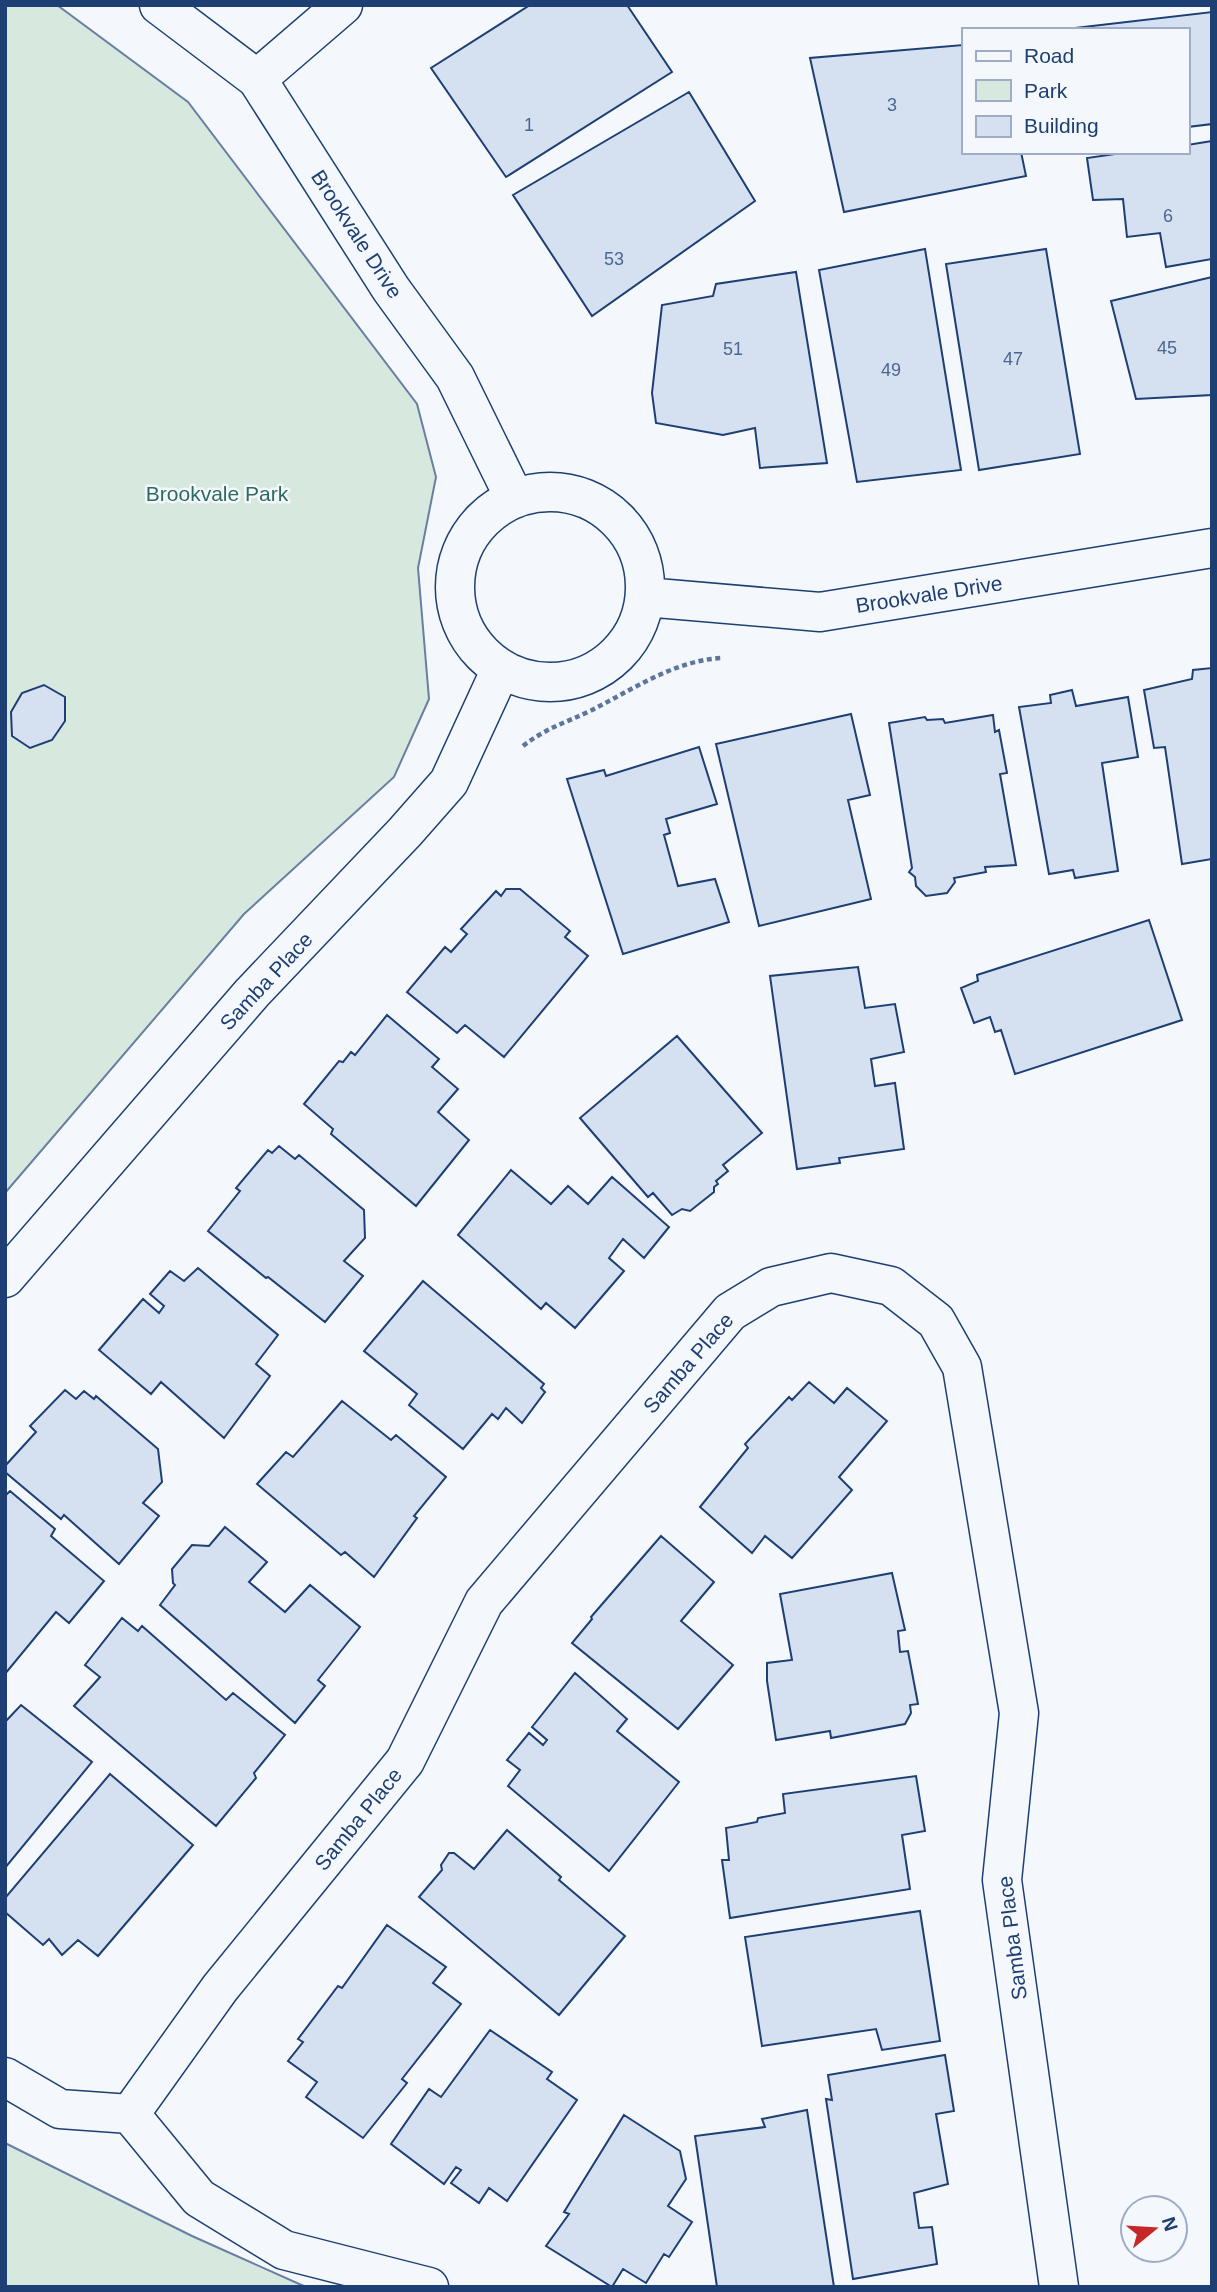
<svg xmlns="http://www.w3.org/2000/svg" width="1217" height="2292" font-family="Helvetica,sans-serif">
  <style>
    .green { fill: #d7e8df; stroke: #687fa3; stroke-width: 2 }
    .building { fill: #d5e0f0; stroke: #1d3f73; stroke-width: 2 }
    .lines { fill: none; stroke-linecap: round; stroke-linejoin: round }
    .minor-casing { stroke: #1d3f73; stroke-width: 41 }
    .path { stroke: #5e769c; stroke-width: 4.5; stroke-dasharray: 5 3.5; stroke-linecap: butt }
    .minor { stroke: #f4f7fb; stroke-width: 38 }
    .labels { text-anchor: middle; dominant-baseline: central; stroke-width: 5; stroke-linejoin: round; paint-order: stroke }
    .number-label { font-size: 18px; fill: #4b6792 }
    .street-label { font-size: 21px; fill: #1d3f73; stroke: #f4f7fb }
    .park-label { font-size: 21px; fill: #2c6c60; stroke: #f4f7fb }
  </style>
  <rect width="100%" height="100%" fill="#f4f7fb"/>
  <path class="green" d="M5,5H57L188,102L417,404L436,477L418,568L429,699L394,777L244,914L5,1193Z
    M5,2143L192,2236L306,2287H5Z"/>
  <path class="building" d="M530,5H627L672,72L506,177L431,68Z
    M1212,12V124L1187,127V30L1075,28Z
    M963,45V152H1021L1026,176L844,212L810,58Z
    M689,92L755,201L592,316L513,195Z
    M1212,141V259L1166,267L1160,233L1127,237L1123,199L1093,200L1087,158L1129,152H1187V145Z
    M925,249L961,470L857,482L819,270Z
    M1046,249L1080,454L979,470L946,264Z
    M796,272L827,463L760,468L755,428L723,435L656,423L652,393L662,305L713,296L716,284Z
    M1212,277V395L1136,399L1111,301Z
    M1212,668V859L1182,864L1165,747L1154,748L1144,690L1192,679L1193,670Z
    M44,685L65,697V721L52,740L30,748L12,736L11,712L22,693Z
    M1072,690L1076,706L1128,697L1138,757L1102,763L1118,871L1075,878L1073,870L1049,874L1019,707L1051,703L1050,695Z
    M851,714L870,795L848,800L871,899L759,926L716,744Z
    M993,715L995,732L999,730L1007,773L1000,774L1016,865L985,867L986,872L954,878L955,882L947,893L926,896L916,886L915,877L909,872L912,868L889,723L925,717L927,720L943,719L945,723Z
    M699,747L717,804L666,819L670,833L664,835L678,886L715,879L729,922L623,954L567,779L604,770L606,776Z
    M506,889H520L570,931L565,937L588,956L504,1057L465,1025L457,1033L407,992L445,947L451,952L467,934L461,929L496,891L501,896Z
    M1149,920L1182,1020L1015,1074L1001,1030L995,1032L990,1017L974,1023L961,988L978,981L977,975Z
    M858,967L865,1008L895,1004L904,1052L871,1059L875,1086L895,1083L904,1149L839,1158L840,1163L797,1169L770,976Z
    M387,1015L439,1059L432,1067L458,1089L438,1112L469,1140L416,1206L331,1134L333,1129L304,1104L339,1061L343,1062L351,1052L355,1055Z
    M677,1036L762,1133L723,1165L728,1171L716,1181L718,1184L714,1187V1192L690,1211L682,1209L672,1215L653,1193L648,1197L580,1118Z
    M279,1146L295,1159L299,1155L364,1210L365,1238L344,1261L363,1276L325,1322L268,1277L266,1278L208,1231L240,1191L236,1188L268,1150L272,1153Z
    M511,1170L551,1204L568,1186L588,1204L612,1177L669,1227L644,1258L623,1239L609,1258L624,1271L575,1328L546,1303L541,1309L458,1235Z
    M198,1268L278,1335L256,1364L270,1376L224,1438L161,1382L151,1394L99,1350L143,1299L159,1313L164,1306L150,1294L170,1271L184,1281Z
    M423,1281L544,1384L541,1388L545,1392L522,1423L506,1408L498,1419L492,1414L463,1449L409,1405L417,1394L364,1351Z
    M809,1382L834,1403L847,1388L887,1421L839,1477L852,1490L792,1558L765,1536L752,1553L700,1507L748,1448L745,1444L789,1397L792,1400Z
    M65,1390L76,1399L84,1391L94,1399L96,1396L158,1449L162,1482L143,1503L159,1516L119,1564L64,1515L61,1519L5,1472V1466L36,1432L30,1426Z
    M342,1401L391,1440L396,1435L446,1477L414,1516L417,1518L374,1577L345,1552L341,1555L257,1484L286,1452L293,1457Z
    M10,1491L55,1529L51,1536L104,1581L69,1623L56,1612L5,1674V1496Z
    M225,1527L267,1562L249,1582L285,1612L310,1585L360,1627L318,1680L325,1686L295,1723L160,1605L175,1585L173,1583L172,1569L192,1545L209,1546Z
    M661,1536L714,1582L681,1621L733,1665L678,1729L572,1643L592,1619L591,1617Z
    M892,1573L905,1630L898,1631L900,1652L908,1651L918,1704L910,1705L911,1713L905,1724L831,1738L830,1731L776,1740L767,1681V1663L792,1660L780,1594Z
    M122,1618L138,1631L142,1626L226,1700L233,1693L285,1735L254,1773L256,1778L216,1826L74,1706L100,1677L85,1665Z
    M575,1673L627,1719L617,1731L679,1782L609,1871L508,1786L520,1770L507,1760L529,1733L543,1745L547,1740L532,1727Z
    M21,1705L92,1762L5,1868V1722Z
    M110,1774L193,1845L98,1956L78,1940L62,1955L49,1939L43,1945L5,1912V1898Z
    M916,1776L925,1831L902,1835L910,1889L730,1918L722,1860H729L726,1828L757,1822L758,1818L785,1813L783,1794Z
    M507,1830L561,1877L559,1880L625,1936L559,2015L419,1897L442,1870L441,1865L449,1853H454L474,1869Z
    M920,1911L940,2041L882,2050L876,2029L762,2046L745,1937Z
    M387,1925L446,1967L433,1983L461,2004L402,2079L407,2083L363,2138L306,2097L317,2082L288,2061L303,2042L298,2039L338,1986L342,1988Z
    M490,2030L552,2072L547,2079L577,2100L507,2201L489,2188L479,2203L451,2183L461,2170L456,2167L444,2184L391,2144L429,2089L441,2097Z
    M945,2055L954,2111L936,2114L948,2184L914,2193L919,2228L932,2227L937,2264L853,2279L826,2099L832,2100L828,2075Z
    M807,2110L834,2287H717L695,2136L765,2127L762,2119Z
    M624,2115L680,2151L686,2179L668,2206L692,2222L669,2257L664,2254L646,2283L623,2269L612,2287L546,2246L569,2214L564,2212Z"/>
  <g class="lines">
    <defs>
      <path id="minor" d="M159,5L257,79L391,289L455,377L514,497
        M257,79L343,5
        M455 587a95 95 0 1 1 190 0a95 95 0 1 1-190 0Z
        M645,597L820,612L1212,548
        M5,1278L252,993L405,832L449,782L501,669
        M5,2077L60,2109L130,2114L199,2198L284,2250L429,2287
        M130,2114L220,1988L405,1761L484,1602L730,1312L771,1287L831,1273L891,1286L936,1321L962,1367L1019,1713L1002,1880L1059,2287"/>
    </defs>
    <use href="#minor" class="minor-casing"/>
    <path class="path" d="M523,746C546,728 565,723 590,711C632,690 673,661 721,658"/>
    <use href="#minor" class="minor"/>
  </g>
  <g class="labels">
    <g class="number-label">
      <text x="892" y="105">3</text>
      <text x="529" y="125">1</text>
      <text x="1168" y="216">6</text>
      <text x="614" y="259">53</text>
      <text x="1167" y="348">45</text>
      <text x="733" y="349">51</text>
      <text x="1013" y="359">47</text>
      <text x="891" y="370">49</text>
    </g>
    <g class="street-label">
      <text transform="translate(357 234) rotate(57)">Brookvale Drive</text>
      <text transform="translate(929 594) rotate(-9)">Brookvale Drive</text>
      <text transform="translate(266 981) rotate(-47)">Samba Place</text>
      <text transform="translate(688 1363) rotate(-49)">Samba Place</text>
      <text transform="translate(358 1819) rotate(-51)">Samba Place</text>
      <text transform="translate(1012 1938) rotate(-97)">Samba Place</text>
    </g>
    <g class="park-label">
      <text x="217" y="493">Brookvale Park</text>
    </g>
  </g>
  <rect width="1217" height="2292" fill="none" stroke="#1d3f73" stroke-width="14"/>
  <rect x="962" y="28" width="228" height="126" fill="#f4f7fb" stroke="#9eadc5" stroke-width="2"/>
  <rect x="976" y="51" width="35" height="10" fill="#f4f7fb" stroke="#9eadc5" stroke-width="2"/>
  <text x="1024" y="63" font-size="21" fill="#1d3f73">Road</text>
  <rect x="976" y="80" width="35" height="21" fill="#d7e8df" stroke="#9eadc5" stroke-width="2"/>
  <text x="1024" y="98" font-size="21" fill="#1d3f73">Park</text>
  <rect x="976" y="116" width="35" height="21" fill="#d5e0f0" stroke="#9eadc5" stroke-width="2"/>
  <text x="1024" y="133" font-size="21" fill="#1d3f73">Building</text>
  <g transform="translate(1154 2229) rotate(72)"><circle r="33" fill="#f4f7fb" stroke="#9eadc5" stroke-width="2"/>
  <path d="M0-5L12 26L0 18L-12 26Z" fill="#c62828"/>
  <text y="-10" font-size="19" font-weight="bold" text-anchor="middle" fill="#1d3f73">N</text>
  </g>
</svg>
